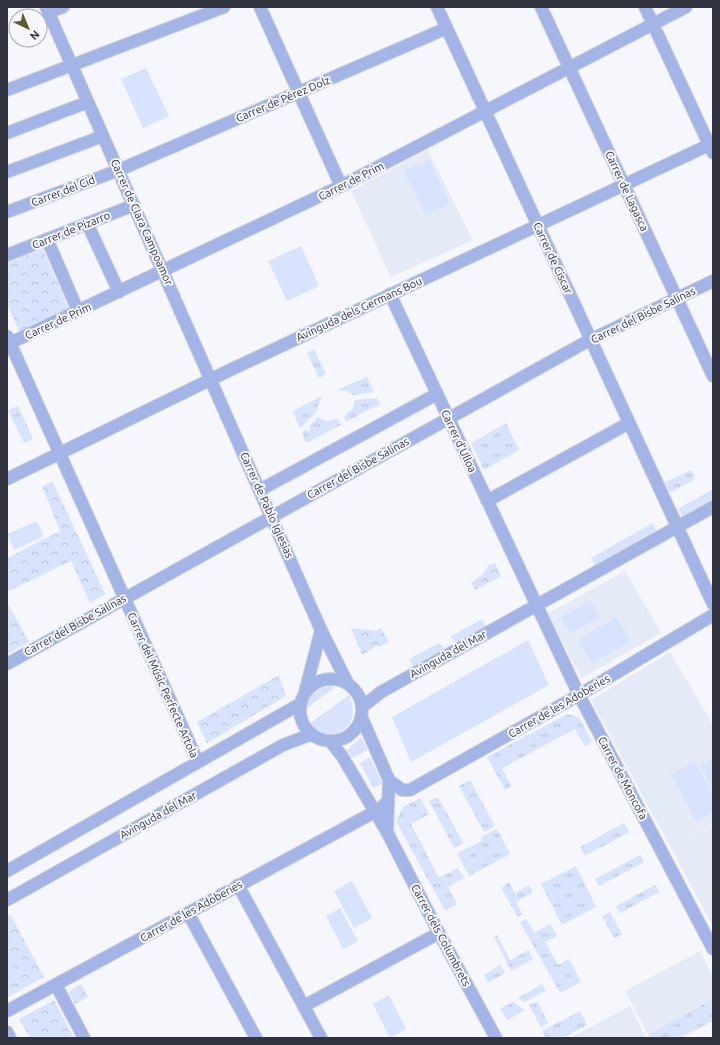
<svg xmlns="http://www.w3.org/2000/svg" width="720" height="1045" font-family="Ubuntu,sans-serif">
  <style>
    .built { fill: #e5eaf7 }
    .grass { fill: url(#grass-tufts) }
    .forest { fill: url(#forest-crowns) }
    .garden { fill: #d8e3ff }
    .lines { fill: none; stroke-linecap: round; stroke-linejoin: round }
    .minor-casing { stroke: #d2d4da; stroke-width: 14 }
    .minor { stroke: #a3b5e6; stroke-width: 12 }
    .labels { text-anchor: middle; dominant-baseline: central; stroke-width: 4; stroke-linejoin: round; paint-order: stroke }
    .street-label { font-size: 11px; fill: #30333d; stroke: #f5f7fd }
  </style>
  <defs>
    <pattern id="grass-tufts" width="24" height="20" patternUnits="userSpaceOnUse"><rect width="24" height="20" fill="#d8e3ff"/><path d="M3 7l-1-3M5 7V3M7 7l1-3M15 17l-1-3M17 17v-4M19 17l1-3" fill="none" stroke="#bac3db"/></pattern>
    <pattern id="forest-crowns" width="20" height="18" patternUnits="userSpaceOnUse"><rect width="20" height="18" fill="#d8e3ff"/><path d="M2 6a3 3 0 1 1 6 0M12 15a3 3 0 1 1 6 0" fill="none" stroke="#bac3db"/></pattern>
  </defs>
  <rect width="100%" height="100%" fill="#f5f7fd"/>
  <path class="built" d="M428,150L473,240L391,277L351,191Z
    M625,571L661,633L582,678L547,614Z
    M670,652L713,725V824L679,844L713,825V926L591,700Z
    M700,951L713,976V999L648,1034L625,991Z
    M630,1006L646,1038H570Z"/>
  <path class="grass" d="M314,349L326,374L319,378L307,353Z
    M367,377L374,392L353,395L346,391L337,390Z
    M322,396L316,412L300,429L293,411Z
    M377,398L380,404L346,422L344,417L353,408L355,400Z
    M18,406L33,439L24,443L8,410Z
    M318,417L326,421L338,419L341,425L306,443L302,433L306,429L309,432L311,429L309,426Z
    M506,423L519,450L484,470L471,443Z
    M692,470L695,479L672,492L669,491L665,482Z
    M329,686L335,687L306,709C308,696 316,689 329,686Z
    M567,714L579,717L592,742L585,746L575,729L502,768L511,786L505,790L487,757Z
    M470,780L495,826L484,832L459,786Z
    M438,797L463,843L454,848L429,801Z
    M420,798L429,814L411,824L439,878L458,868L464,878L448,887L457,904L445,911L396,821L403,807Z
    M624,823L629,832L585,856L580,847Z
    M497,829L510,854L469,876L457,853L482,841L481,837Z
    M640,855L644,862L599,886L595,879Z
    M576,866L596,907L562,925L541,884Z
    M509,882L515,893L529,885L533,892L516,902L522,914L518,917L501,888Z
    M655,885L659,892L620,913L616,906Z
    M610,912L622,934L614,938L602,916Z
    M526,919L534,933L550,924L557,936L545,942L558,965L569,959L581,982L560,993L520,922Z
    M497,935L510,960L529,950L533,959L511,971L494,937Z
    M500,965L505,973L488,983L484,975Z
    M542,984L546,991L524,1002L518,998Z
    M713,999V1021L679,1038H650L648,1034Z
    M537,1001L548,1023L541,1027L529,1005Z
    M513,1002L525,1010L507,1020L500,1009Z
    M580,1011L587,1025L562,1038H546L542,1031Z"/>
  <path class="forest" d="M43,249L69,310L20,334L7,303V262Z
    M53,482L105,594L90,603L71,561L7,592V558L60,531L42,486Z
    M495,563L501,576L475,590L471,583L483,574L488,566Z
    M7,602L29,642L7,654Z
    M351,628L376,631L381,628L389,642L380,647L378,645L362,655Z
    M279,675L286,696L207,743L197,722Z
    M10,914L44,977L8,997L7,917Z
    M81,984L88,997L75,1004L68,992Z
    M54,1000L74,1038H30L19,1019Z"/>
  <path class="garden" d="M146,68L169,116L143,128L121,79Z
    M429,159L450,204L425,215L404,170Z
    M301,246L319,286L287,301L268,261Z
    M713,489V501L684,518L678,509Z
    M37,521L44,536L14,550L7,534Z
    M653,523L657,532L596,567L591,558Z
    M591,601L600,617L570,633L561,617Z
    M616,617L631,641L592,663L578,640Z
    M482,619L487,627L456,645L451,636Z
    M528,640L549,685L411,762L392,717Z
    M439,643L443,647V651L414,668L409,659Z
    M349,695C364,725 332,748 309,724Z
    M361,737L368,750L352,758L347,750Z
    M370,757L382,784L373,788L360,763Z
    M713,759V790L700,766Z
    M695,761L713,795V812L696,821L671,774Z
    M352,881L372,918L354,928L334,891Z
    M340,908L358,941L343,949L326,916Z
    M389,995L406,1029L390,1038L373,1004Z"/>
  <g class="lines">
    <defs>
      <path id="minor" d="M46,7L321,630L348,684
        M260,7L341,186
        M437,7L713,604
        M541,7L713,376
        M645,7L713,153
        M48,12L63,7
        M7,90L224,7
        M7,133L88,102
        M7,172L103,136
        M7,212L119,170L447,28
        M87,223L119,292
        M47,239L78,311
        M7,255L134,205
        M390,294L579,695L713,949
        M7,336L198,762
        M10,343L341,186L686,7
        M7,479L228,371L713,143
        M260,490L437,394
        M487,501L629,423
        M7,664L586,342L713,281
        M300 710a31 31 0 1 1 62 0a31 31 0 1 1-62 0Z
        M305,692L321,630
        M362,707L381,692L713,507
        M361,716L389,780L387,832
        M330,741L342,756L387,832L439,933L496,1038
        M389,780L402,790H410L579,695L713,615
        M7,871L300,704
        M238,885L321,1038
        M7,900L283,745L312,734
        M188,913L256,1038
        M56,985L84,1038
        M304,1006L439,933
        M7,1011L380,809L388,801
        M7,1032L10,1038"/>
    </defs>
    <use href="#minor" class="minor-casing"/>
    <use href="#minor" class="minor"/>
  </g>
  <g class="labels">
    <g class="street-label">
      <text transform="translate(283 99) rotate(-23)">Carrer de Pérez Dolz</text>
      <text transform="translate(351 181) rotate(-27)">Carrer de Prim</text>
      <text transform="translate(63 191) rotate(-21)">Carrer del Cid</text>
      <text transform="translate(627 191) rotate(65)">Carrer de Lagasca</text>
      <text transform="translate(142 222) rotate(66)">Carrer de Clara Campoamor</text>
      <text transform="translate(71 230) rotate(-22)">Carrer de Pizarro</text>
      <text transform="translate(553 258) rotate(65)">Carrer de Ciscar</text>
      <text transform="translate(359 309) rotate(-25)">Avinguda dels Germans Bou</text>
      <text transform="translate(643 315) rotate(-26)">Carrer del Bisbe Salinas</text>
      <text transform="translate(58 321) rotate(-25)">Carrer de Prim</text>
      <text transform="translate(459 441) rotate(65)">Carrer d'Ulloa</text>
      <text transform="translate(358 468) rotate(-29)">Carrer del Bisbe Salinas</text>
      <text transform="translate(267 505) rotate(66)">Carrer de Pablo Iglesias</text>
      <text transform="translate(75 625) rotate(-29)">Carrer del Bisbe Salinas</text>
      <text transform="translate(448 654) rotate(-29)">Avinguda del Mar</text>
      <text transform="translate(163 685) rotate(66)">Carrer del Músic Perfecte Artola</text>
      <text transform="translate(559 706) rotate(-30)">Carrer de les Adoberies</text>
      <text transform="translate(623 778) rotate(62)">Carrer de Moncofa</text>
      <text transform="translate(158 815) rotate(-29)">Avinguda del Mar</text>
      <text transform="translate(191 911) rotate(-29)">Carrer de les Adoberies</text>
      <text transform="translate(441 935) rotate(62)">Carrer dels Columbrets</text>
    </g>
  </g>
  <rect width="720" height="1045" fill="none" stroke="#30333d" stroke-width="16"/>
  <g transform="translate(28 28) rotate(136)"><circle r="19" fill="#f5f7fd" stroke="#a6a9b0"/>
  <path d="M0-3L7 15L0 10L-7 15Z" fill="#5f5c29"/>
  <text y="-6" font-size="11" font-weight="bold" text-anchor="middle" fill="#30333d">N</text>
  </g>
</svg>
